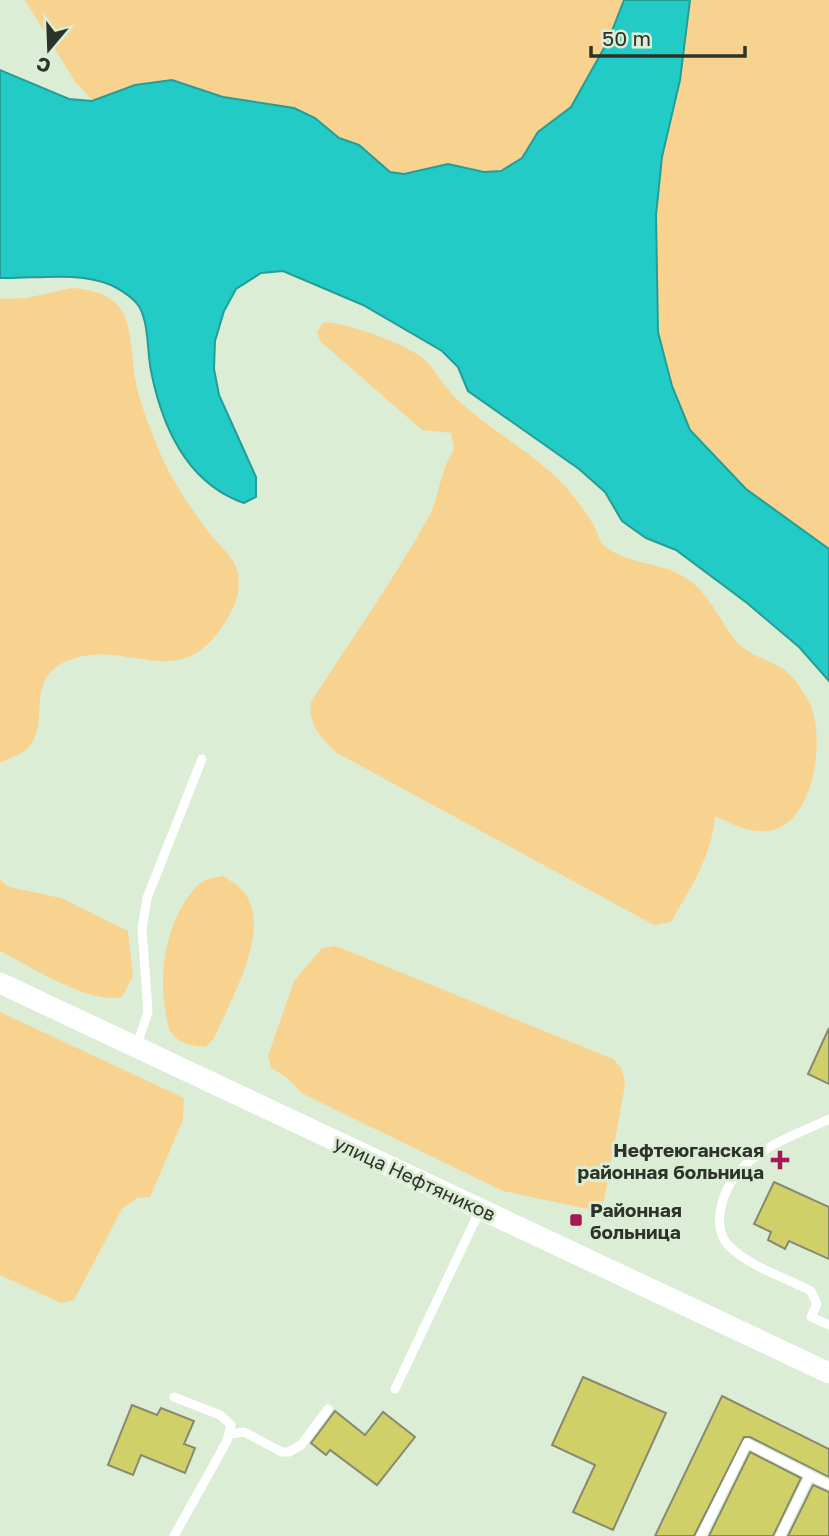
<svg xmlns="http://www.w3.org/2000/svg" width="829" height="1536" font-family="'Golos Text',sans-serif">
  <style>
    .green { fill: #f8d38f }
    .water { fill: #22cbc5; stroke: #259d96; stroke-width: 2 }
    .building { fill: #d0d069; stroke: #888970; stroke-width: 2 }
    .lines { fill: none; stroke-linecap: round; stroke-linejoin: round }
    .service { stroke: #fff; stroke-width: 9 }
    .tertiary { stroke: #fff; stroke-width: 21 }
    .poi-dot { fill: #a61758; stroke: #dcedd5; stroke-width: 2.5 }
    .labels { text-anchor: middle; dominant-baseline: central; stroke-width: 6; stroke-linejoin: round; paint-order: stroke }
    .poi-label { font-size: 19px; font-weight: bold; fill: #2d332a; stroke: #dcedd5; text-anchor: end }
    .street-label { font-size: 19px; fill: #2d332a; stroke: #dcedd5 }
  </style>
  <rect width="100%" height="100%" fill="#dcedd5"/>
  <path class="green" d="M25,0H624L608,41L571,107L538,132L522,158L501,171L484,172L448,164L404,174L390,172L359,145L339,138L315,118L259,101L223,97L172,80L135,85L93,101L74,80Z
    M690,0H829V549L746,489L690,430L672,386L658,331L656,215L662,157L680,80Z
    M72,288C138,293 127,331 136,383C140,404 150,428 158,448C170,478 191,509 210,534C218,544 232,556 236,567C241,580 239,596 233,608C184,705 132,634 67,661C23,679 52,724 28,748C21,755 9,758 0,763V299L26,298Z
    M324,322C349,324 410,344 427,362C439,376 448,392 461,403C491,430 528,450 557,478C571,492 583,508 593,524C598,532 599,542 606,547C630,566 663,561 689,580C711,596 720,622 737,642C750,657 773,660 787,672C795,678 804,693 809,702C826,735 815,816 776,829C754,836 734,825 715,816C712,856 691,887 671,922L654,925L337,753C321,737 308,726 311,702C350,641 392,582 427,520C440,498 439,471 454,450L451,433L422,430L321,342L317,332Z
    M223,876C229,880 237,884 241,889C276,924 230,1001 214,1038L206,1047C198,1046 186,1045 180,1041C167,1033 167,1021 165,1008C159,966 167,923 194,889C202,879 212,878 223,876Z
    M0,880L9,887L61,898L128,931L133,976L122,997C90,1005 30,966 0,951Z
    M336,946L613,1059L622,1069L625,1085L604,1201L597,1211L503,1191L303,1094L286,1077L271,1068L268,1056L294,981L322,948Z
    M0,1012L184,1098L183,1120L150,1197L137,1198L122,1209L74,1300L61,1303L0,1275Z"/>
  <path class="water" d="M624,0H690L680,80L662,157L656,215L658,332L672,386L690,430L746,489L829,549V681L799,647L747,603L676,550L646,538L622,521L605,492L579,469L468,391L458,367L442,351L363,305L283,271L261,273L236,289L224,311L215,341L214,369L219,395L256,477V497L244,503C186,483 162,426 151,371C147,351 149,326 140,308C134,297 121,290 111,285C77,271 36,279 0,278V70L69,99L92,101L135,85L172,80L223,97L294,108L315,118L339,138L359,145L390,172L404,174L448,164L484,172L501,171L522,158L538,132L571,107L608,41Z"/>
  <path class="building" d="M829,1028V1084L808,1074Z
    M774,1182L829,1207V1259L789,1241L785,1249L768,1240L771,1232L754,1224Z
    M583,1377L666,1413L613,1530L573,1512L595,1465L552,1445Z
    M722,1396L829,1449V1477L750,1437H744L694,1536H655Z
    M132,1405L157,1415L161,1408L194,1421L184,1444L195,1448L185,1473L141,1455L133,1475L108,1465Z
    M335,1411L365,1435L383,1412L415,1437L377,1485L330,1450L326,1455L311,1443Z
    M750,1452L801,1478L773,1536H709Z
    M813,1485L829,1492V1536H788Z"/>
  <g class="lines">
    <path class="service" d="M136,1047L148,1012L142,929L147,898L202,759
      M829,1119C785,1140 728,1156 720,1213C718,1225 721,1239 730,1247C751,1267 786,1278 811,1291L817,1304L811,1317L829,1325
      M395,1389L480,1210
      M230,1434L244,1432L282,1452H289L301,1445L328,1409
      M174,1536L227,1441L231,1425L220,1415L174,1397
      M701,1536L747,1443L829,1485
      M780,1536L810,1475"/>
    <path class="tertiary" d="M0,983L829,1373"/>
  </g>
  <g class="poi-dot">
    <path d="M776.5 1149.5h7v7h7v7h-7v7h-7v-7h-7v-7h7z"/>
    <rect x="569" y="1213" width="14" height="14" rx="3.5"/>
  </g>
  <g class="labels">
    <g class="poi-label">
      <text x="764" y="1149">Нефтеюганская<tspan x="764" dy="22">районная больница</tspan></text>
      <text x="590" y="1209" text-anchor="start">Районная<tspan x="590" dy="22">больница</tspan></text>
    </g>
    <g class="street-label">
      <text transform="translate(415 1178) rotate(25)">улица Нефтяников</text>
    </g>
  </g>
  <g transform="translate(49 49) rotate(199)" stroke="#dcedd5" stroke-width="5" paint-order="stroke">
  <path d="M0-5L12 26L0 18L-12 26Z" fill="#2d332a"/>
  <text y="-10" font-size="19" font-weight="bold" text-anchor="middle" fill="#2d332a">С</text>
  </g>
  <path d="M591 46v10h154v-10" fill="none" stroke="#2d332a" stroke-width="3.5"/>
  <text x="602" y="46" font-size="21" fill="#2d332a" stroke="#dcedd5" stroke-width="5" paint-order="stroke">50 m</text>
</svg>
